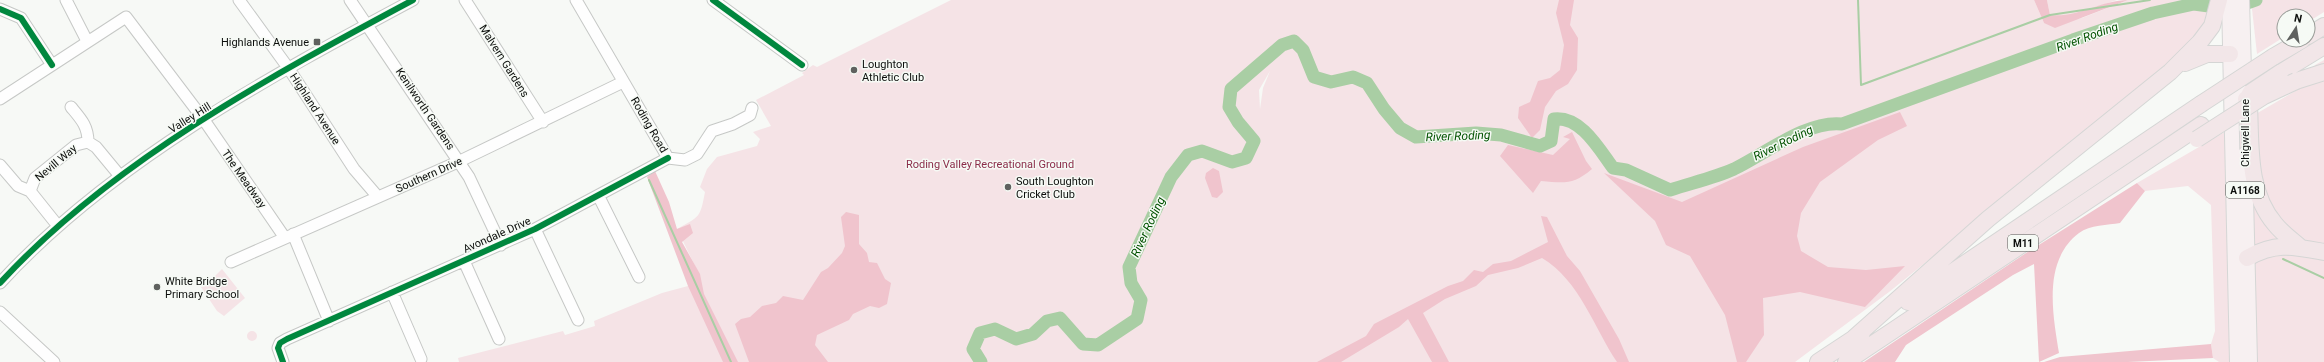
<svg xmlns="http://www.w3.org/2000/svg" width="2324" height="362" font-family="Roboto,sans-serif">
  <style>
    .green { fill: #f5e3e6; fill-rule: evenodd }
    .forest { fill: #f0c4cd }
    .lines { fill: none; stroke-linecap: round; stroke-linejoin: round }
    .stream { stroke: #a9cea4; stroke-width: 2 }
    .river { stroke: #a9cea4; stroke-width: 13 }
    .minor-casing { stroke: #c6c8c6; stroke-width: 13 }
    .major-casing { stroke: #d5d6d5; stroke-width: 16 }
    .highway-casing { stroke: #d5d6d5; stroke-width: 18 }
    .minor { stroke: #fefefe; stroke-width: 11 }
    .major { stroke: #f7f0f1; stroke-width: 14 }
    .highway { stroke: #f2e6e8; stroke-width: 16 }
    .highway-bridge-casing { stroke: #d5d6d5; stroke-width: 18; stroke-linecap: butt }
    .highway-bridge { stroke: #f2e6e8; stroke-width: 16 }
    .cycleway-casing { stroke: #f6faf5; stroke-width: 8 }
    .cycleway { stroke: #00873e; stroke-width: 6 }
    .poi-dot { fill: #5f615f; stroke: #f6faf5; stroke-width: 1.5 }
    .labels { text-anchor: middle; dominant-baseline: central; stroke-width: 3; stroke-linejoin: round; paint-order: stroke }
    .shield { fill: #f6faf5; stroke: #535653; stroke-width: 1 }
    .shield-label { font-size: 10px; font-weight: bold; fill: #0d0f0d }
    .poi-label { font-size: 11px; fill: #0d0f0d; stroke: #f6faf5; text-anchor: start }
    .street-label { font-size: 11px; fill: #0d0f0d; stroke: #f6faf5 }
    .park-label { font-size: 11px; fill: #8b2d4a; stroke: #f6faf5 }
    .water-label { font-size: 12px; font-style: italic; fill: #025200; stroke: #f6faf5 }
  </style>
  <rect width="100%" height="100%" fill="#f7f9f6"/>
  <path class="green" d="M951,0H2034L2044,23L2082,18L2128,0H2213L2206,29L2164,70L1889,292L1795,362H459L458,358L563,331L565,335L595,326L594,321L662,293L688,286L699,274L677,229C700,216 700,218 705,192L700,187L707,169L717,157L757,146L760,139L753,132L771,126L756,100L804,75L802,73L813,65L817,67ZM1270,71L1263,88L1260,109L1259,90Z
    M2047,0H2117L2065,17L2050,15Z
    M2251,0H2324V12L2308,22V16H2284V37L2257,54Z
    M2324,60V362H2219L2213,358L2211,344L2215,331L2211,205L2188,186L2145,191L2137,183L2297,90L2315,65Z
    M222,269L245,298L224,316L217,311L201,287L205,286Z
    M247 336a5 5 0 1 1 10 0a5 5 0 1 1-10 0Z"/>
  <path class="forest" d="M1559,0H1574L1570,25L1578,38L1577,70L1568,84L1556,91L1545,107L1540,130L1532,138L1518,118L1519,107L1530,102L1538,81L1550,78L1560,70L1564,45L1556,13Z
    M2034,0H2047L2050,15C2079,18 2101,0 2128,0L2055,28L2044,23Z
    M1900,112L1907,126L1878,140L1820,182L1801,213L1797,236L1801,251L1828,267L1866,270L1905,266L1865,307L1800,292L1763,298L1764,335L1746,362H1737L1725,315L1690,256L1666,245L1655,221L1604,173L1682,202L1803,147Z
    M1572,132L1586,161L1592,169C1573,185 1565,183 1541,181L1533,193L1500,156L1508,145L1553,155L1570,139L1563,137Z
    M1213,168L1219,171L1223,192L1217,198L1212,197L1205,178L1206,173Z
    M655,171L669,202L677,229L690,224L693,233L682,242L700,274L704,294L738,362H723L688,286L647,177Z
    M2137,183L2145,191L2120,223C2108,225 2090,225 2079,233C2042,261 2053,315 2059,353L2039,362L2034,264L2013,275L1906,345L1895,362H1864L2026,253Z
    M846,212L859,215V244L867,253L869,262L877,263L885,279L891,283L887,304L879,308L870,306L853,314L849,320L817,335L815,345L828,362H749L735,324L741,319L750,317L762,306L776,303L783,296L803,300L821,272L828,268L842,253L845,246L841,217Z
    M1541,216L1547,217L1567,256L1580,271L1619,339L1629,362H1617C1593,326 1580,281 1542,258L1518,268L1488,275L1476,286L1445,299L1423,313L1449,362H1432L1408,319L1399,327L1341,362H1317L1366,336L1374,324L1448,286L1463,281L1474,270L1483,272L1493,264L1511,261L1548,242Z
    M2211,344L2213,358L2128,362H2044L2060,357Z"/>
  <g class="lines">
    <path class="stream" d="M1858,0L1861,85L2050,15L2150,0
      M2248,0L2253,2
      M649,180L731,362
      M2283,259L2324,278"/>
    <path class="river" d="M981,362L973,349L980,333L995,329L1016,339L1033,334L1047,321L1060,318L1083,344L1098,345L1137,319L1141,300L1131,283L1129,267L1171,177L1188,155L1202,151L1232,162L1246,158L1254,141L1238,122L1229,107L1231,89L1282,45L1294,41L1303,50L1314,77L1331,82L1353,77L1367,83L1384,109L1400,128L1416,137L1476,133L1501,135L1540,146L1551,141L1554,119C1581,116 1599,149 1613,168L1626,170L1670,190C1691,183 1714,178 1734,169C1765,154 1807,120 1842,124L2073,40L2153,13L2194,4L2231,9L2256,0"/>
    <defs>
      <path id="minor" d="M66,0L87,41
        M239,0L289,69L354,169L378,197
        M350,0L469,177L501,245
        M465,0L543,122
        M576,0L668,158L685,160L697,154L712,131L733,124L750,115L752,108
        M713,0L802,65
        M0,9L21,18L52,65
        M0,99L126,17L204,120L285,238
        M71,107C81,119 88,126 88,142L96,147L120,176
        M0,165L18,186L30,191L58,226
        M30,191L35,178L76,145L88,142
        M599,197L639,277
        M535,229L578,320
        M293,234L329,321
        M464,261L499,339
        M231,262L460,161L623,82
        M0,283C111,162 269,77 413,0
        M392,292L421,359
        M0,312L54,362
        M283,362L278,348L280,343L287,339L535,229L668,158"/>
      <path id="major" d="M2229,0L2237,362
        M2242,0L2245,106
        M2245,154L2250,362"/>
      <path id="highway" d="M2308,36L2324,26
        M2273,57L2302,40
        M2185,63L2207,54H2230
        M2280,73L2324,46
        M2296,81L2324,72
        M2246,99L2249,105C2251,146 2247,191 2275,224C2282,233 2291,239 2300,247
        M2247,258C2276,242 2292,246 2324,252
        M1908,302L2201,104
        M1854,338L1988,219L2170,72L2200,42L2212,26L2219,0
        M1818,362L1862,333
        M1846,362L2201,125"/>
    </defs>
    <use href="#minor" class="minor-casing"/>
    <use href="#major" class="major-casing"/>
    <use href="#highway" class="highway-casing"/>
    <use href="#minor" class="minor"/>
    <use href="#major" class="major"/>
    <use href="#highway" class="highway"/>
    <defs>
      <path id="highway-bridge" d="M2250,93L2280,73
        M2201,104L2273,57
        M2197,139L2264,96L2296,81"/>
    </defs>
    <use href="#highway-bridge" class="highway-bridge-casing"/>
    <use href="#highway-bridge" class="highway-bridge"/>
    <defs>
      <path id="cycleway" d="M713,0L802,65
        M0,9L21,18L52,65
        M0,283C111,162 269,77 413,0
        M283,362L278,348L280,343L287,339L535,229L668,158"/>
    </defs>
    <use href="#cycleway" class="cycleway-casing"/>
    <use href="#cycleway" class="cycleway"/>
  </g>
  <g class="poi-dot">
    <rect x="313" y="38" width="8" height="8" rx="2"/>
    <circle cx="854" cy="70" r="4"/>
    <circle cx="1008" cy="187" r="4"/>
    <circle cx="157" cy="287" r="4"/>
  </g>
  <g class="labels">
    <g class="shield">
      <rect x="2226" y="182" width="38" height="16" rx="3"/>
      <rect x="2008" y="235" width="30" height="16" rx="3"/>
    </g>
    <g class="shield-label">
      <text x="2245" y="190">A1168</text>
      <text x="2023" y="243">M11</text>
    </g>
    <g class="poi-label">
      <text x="309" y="42" text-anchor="end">Highlands Avenue</text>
      <text x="862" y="64">Loughton<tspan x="862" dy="13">Athletic Club</tspan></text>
      <text x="1016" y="181">South Loughton<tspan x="1016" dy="13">Cricket Club</tspan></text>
      <text x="165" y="281">White Bridge<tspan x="165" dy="13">Primary School</tspan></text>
    </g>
    <g class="street-label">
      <text transform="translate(504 61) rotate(58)">Malvern Gardens</text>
      <text transform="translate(315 109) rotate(57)">Highland Avenue</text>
      <text transform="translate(425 109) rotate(56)">Kenilworth Gardens</text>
      <text transform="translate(190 118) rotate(-32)">Valley Hill</text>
      <text transform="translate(649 125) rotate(60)">Roding Road</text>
      <text transform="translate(2245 133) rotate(-90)">Chigwell Lane</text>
      <text transform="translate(56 163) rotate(-40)">Nevill Way</text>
      <text transform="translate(429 175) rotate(-24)">Southern Drive</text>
      <text transform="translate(244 179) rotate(55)">The Meadway</text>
      <text transform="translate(497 235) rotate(-24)">Avondale Drive</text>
    </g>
    <g class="park-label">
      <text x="990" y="164">Roding Valley Recreational Ground</text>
    </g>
    <g class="water-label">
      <text transform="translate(2087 37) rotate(-20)">River Roding</text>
      <text transform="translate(1458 136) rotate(-2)">River Roding</text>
      <text transform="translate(1783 143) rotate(-26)">River Roding</text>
      <text transform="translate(1148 227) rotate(-65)">River Roding</text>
    </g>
  </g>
  <g transform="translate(2296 28) rotate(12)"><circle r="19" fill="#f6faf5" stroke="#999c98"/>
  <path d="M0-3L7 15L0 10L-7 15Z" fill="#5f615f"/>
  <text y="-6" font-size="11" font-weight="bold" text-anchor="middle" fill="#0d0f0d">N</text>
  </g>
</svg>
